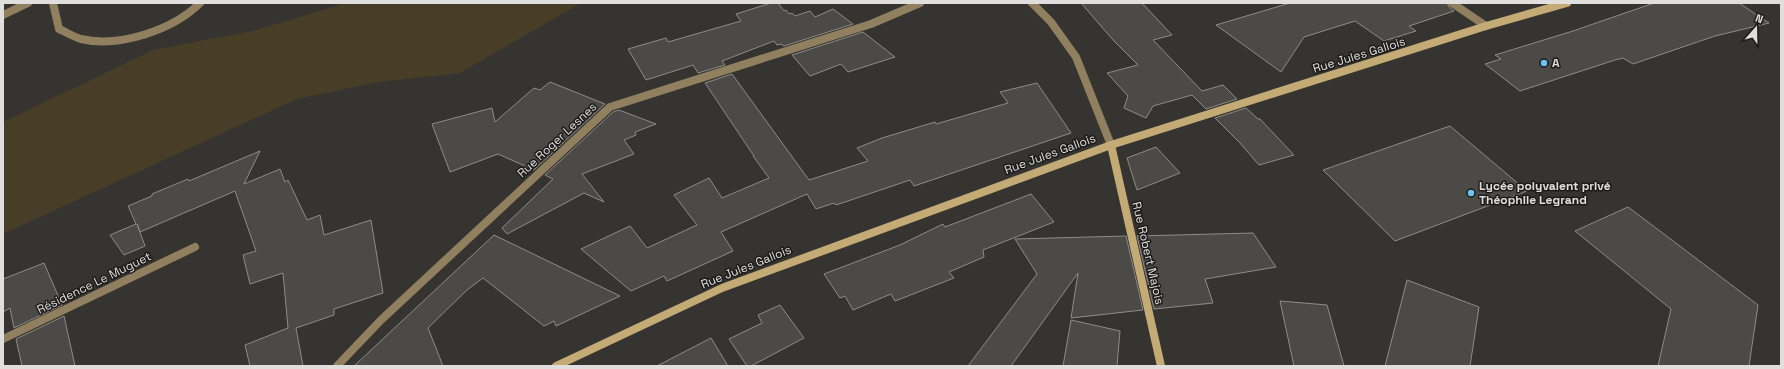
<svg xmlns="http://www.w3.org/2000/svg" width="1784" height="369" font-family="'Space Grotesk',sans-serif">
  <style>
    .green { fill: #483d26 }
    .building { fill: #4c4a46; stroke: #8e8c87 }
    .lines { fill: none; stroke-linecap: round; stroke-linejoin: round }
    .lane { stroke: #90805f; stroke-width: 8 }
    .street { stroke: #90805f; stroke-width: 8 }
    .secondary { stroke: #c4ab75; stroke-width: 8 }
    .poi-dot { fill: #6dc2f3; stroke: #1c1b1a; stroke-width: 1.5 }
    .labels { text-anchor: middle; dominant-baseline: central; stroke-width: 3; stroke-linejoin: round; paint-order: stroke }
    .street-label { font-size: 12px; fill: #e0dfdd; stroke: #1c1b1a }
    .poi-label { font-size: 12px; font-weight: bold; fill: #e0dfdd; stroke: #1c1b1a; text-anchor: start }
  </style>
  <rect width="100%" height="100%" fill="#353430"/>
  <path class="green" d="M347,3H581L460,73L379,82L297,99L3,234V122L153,50L252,31Z"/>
  <path class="building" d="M771,3H778L784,11L786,10L789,14L792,13L795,16L810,11L815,17L833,9L853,24L784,46L781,44L777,45L774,41L722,61L725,65L698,73L693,65L646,80L628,49L666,38L668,42L741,21L736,14Z
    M1081,3H1142L1172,35L1153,40L1202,91L1223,85L1237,99L1206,109L1192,95L1153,106L1146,118L1124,108L1128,96L1107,73L1138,65L1114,41Z
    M1290,3H1447L1449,7L1454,11L1409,26L1416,31L1384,41L1355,21L1304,37L1281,72L1216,25Z
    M1654,3H1739L1769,23L1715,36L1633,64L1623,58L1615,60L1520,91L1485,64L1501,59L1495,55L1573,31Z
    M863,32L895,57L848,72L841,64L810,76L792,55Z
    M732,74L809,180L868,161L857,148L882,138L935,122L936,124L1008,103L1000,92L1037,83L1071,133L914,186L910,180L836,205L834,203L816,209L807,194L721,232L733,251L667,281L664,276L631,291L581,249L630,226L647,248L697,225L674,195L709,178L722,198L769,178L753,156H754L705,83Z
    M550,82L605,104L534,170L498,154L450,172L432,124L492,108L495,122L534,88L540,90Z
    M1246,108L1258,119H1260L1294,155L1259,165L1240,143L1215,118Z
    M619,110L656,124L635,132L636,135L624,140L634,154L582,174L604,202L584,193L507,234L502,228L553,179L545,175L613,112Z
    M1450,126L1527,191L1395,241L1323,170Z
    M1156,147L1180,173L1137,190L1127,158Z
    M260,151L244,184L280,169L285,182L288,180L307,220L320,215L324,235L371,220L383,293L334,309V315L296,328L303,366H250L245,345L288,328L283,273L250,284L243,255L256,251L235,191L140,232L137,224L145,246L124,255L110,235L136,224L128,206L152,196V194L188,179L189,181Z
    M1031,194L1054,222L983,250L984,257L949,272L954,278L895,301L891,294L853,310L845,296L840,298L824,274L900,245L943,224L945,227Z
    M1628,207L1758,305L1749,366H1658L1671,309L1575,231Z
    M1253,233L1276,267L1205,279L1213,303L1154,309L1137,236Z
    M494,235L620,296L556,326L554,321L544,326L483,278L467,290L428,328L443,366H354Z
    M1126,236L1143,310L1071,318L1078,273L1011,366H968L1037,274L1015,239Z
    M44,263L62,305L14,328L10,308L3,312V279Z
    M1407,280L1479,307L1470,366H1385Z
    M1280,301L1327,305L1344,366H1294Z
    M780,305L804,338L751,366H747L729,339L762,323L758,315Z
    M64,316L75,366H22L16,339Z
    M1071,320L1120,331L1117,366H1063Z
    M711,338L728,366H657Z"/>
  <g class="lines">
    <path class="lane" d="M53,3L59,29C66,32 74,37 81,39C119,48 173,30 200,3"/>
    <path class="street" d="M1032,3L1051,22L1076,57L1111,145
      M1452,3L1486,26
      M3,15L28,3
      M3,339L195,247
      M337,366L381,320L610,107L871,24L920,3"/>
    <path class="secondary" d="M1111,145L1161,366
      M556,366L722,288L1111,145L1486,26L1567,3"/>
  </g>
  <g class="poi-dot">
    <circle cx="1544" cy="63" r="4"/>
    <circle cx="1471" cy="193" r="4"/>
  </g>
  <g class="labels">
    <g class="street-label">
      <text transform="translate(1359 55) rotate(-17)">Rue Jules Gallois</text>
      <text transform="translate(557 140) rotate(-43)">Rue Roger Lesnes</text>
      <text transform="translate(1050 154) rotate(-20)">Rue Jules Gallois</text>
      <text transform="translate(1148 253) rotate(77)">Rue Robert Majois</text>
      <text transform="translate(746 267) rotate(-22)">Rue Jules Gallois</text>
      <text transform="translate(94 283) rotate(-26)">Résidence Le Muguet</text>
    </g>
    <g class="poi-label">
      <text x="1552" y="63">A</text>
      <text x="1479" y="186">Lycée polyvalent privé<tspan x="1479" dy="14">Théophile Legrand</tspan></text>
    </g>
  </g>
  <rect width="1784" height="369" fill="none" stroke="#e0dfdd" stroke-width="8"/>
  <g transform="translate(1756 28) rotate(20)" stroke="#1c1b1a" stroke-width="3" paint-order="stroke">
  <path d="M0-3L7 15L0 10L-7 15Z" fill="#e0dfdd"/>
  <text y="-6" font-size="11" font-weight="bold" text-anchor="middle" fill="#e0dfdd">N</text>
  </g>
</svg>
